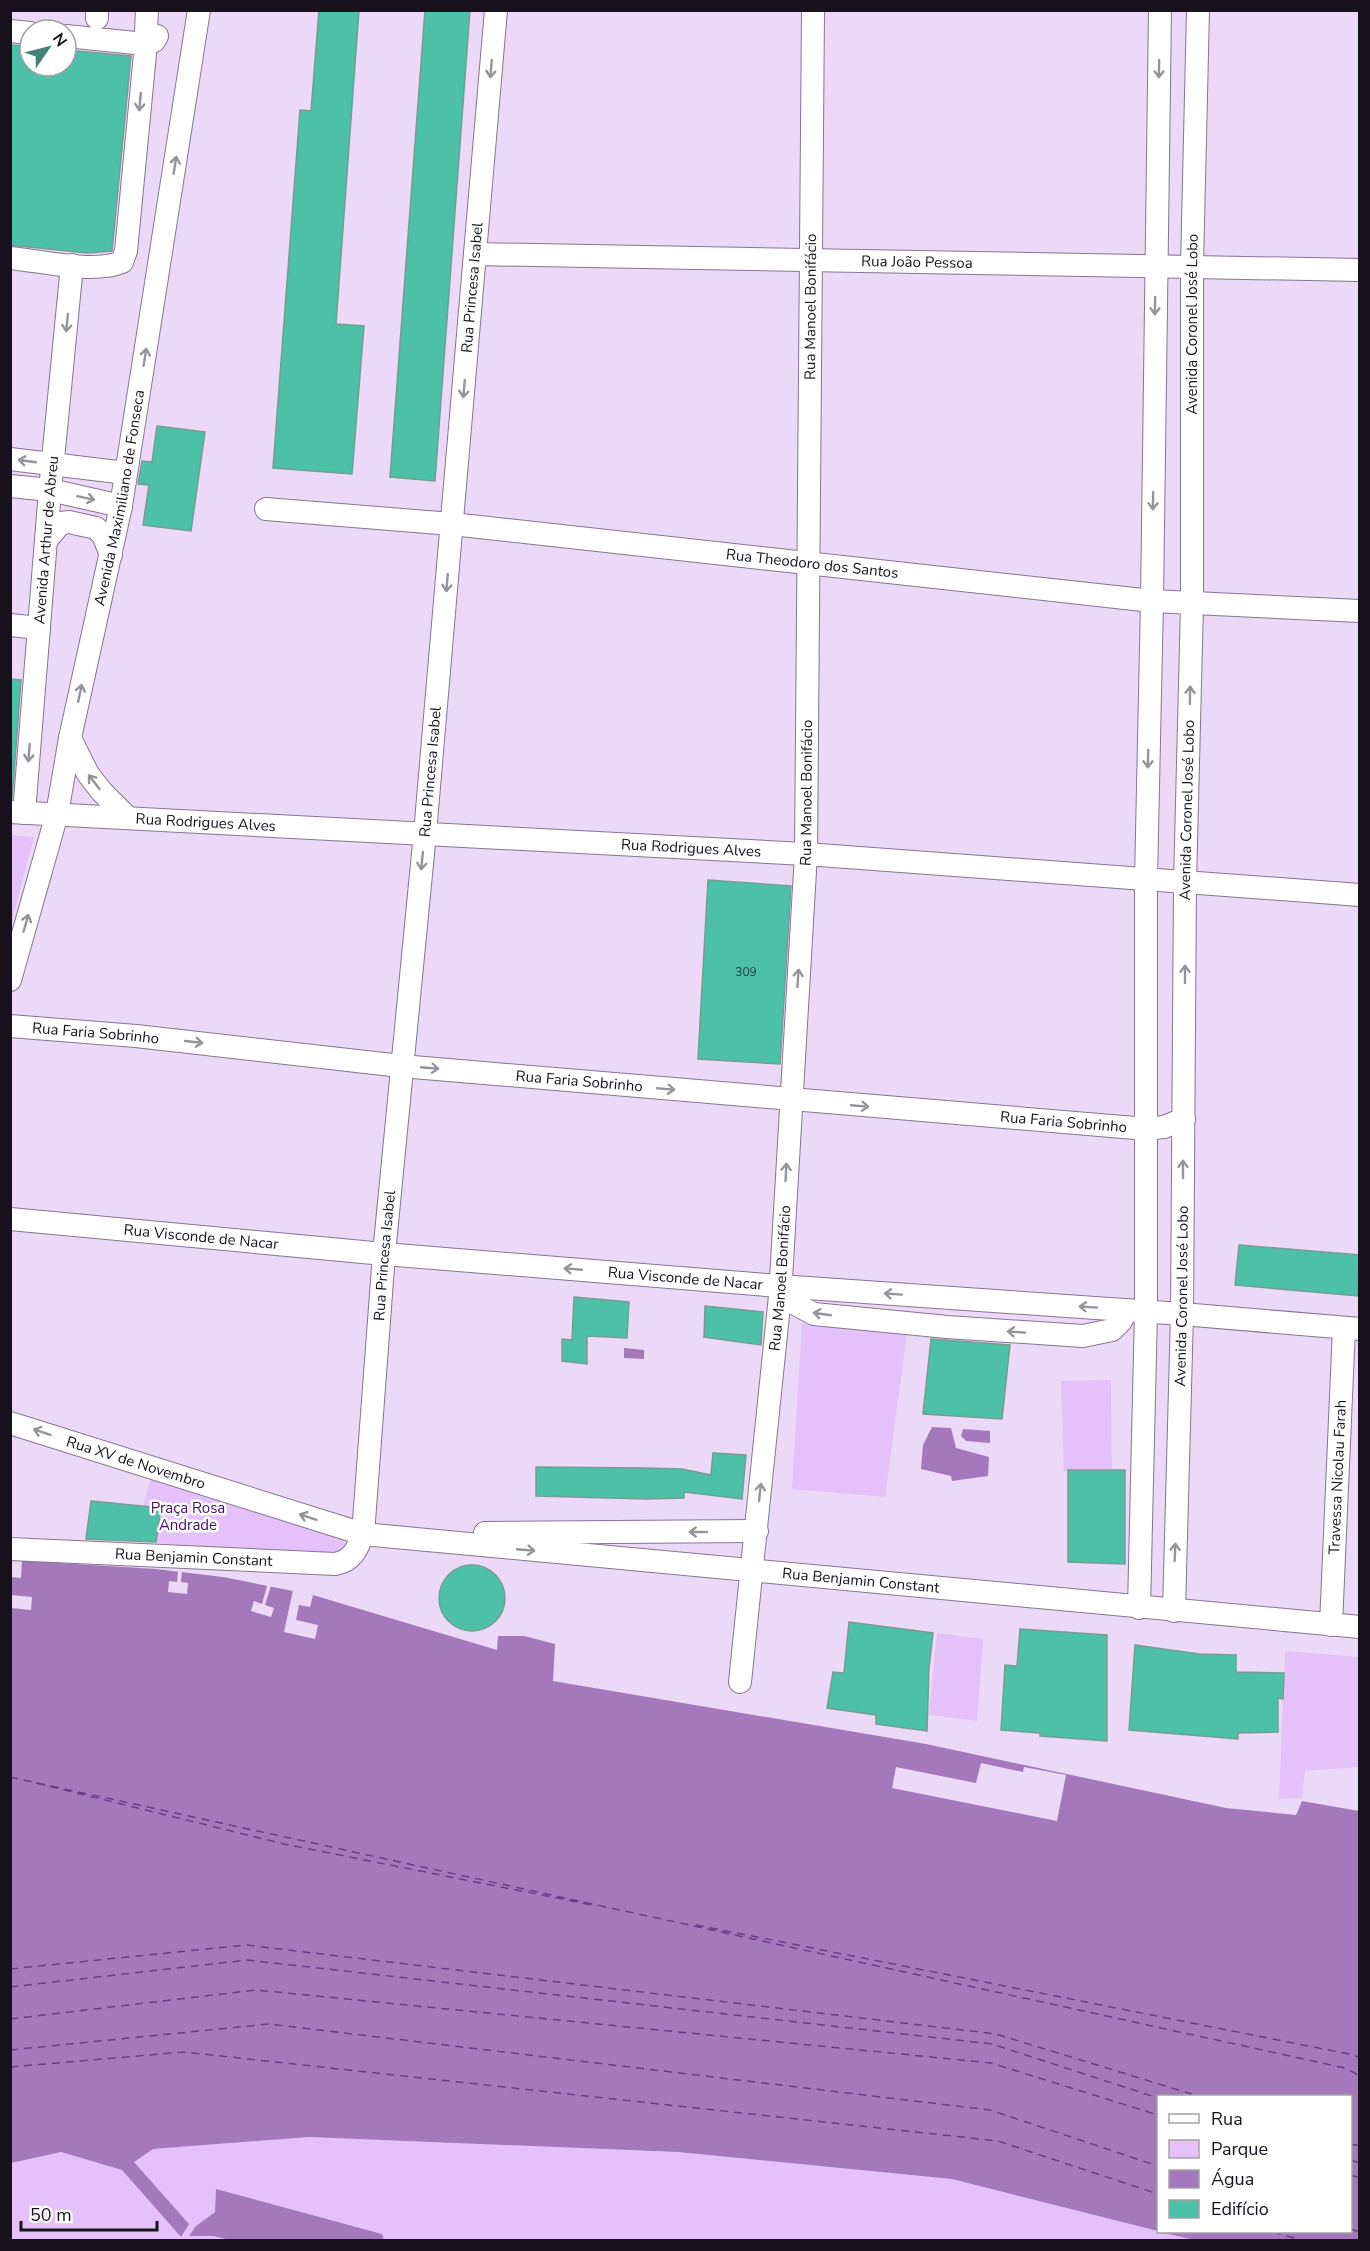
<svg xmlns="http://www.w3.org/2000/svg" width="1370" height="2251" font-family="'Nunito Sans',sans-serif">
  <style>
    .green { fill: #e5c1f9 }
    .water { fill: #a478bb }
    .pier { fill: #ecd8f7 }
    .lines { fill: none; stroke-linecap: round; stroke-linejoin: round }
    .ferry { stroke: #71398b; stroke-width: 1.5; stroke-dasharray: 8 6; stroke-linecap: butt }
    .building { fill: #4dc0aa; stroke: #759d94; stroke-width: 1.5 }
    .minor-casing { stroke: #877590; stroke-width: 24 }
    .minor { stroke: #fff; stroke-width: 22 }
    .oneway { stroke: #979499 }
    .labels { text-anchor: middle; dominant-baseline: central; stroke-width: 5; stroke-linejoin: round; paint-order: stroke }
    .number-label { font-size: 12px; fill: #253e40 }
    .street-label { font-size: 15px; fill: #18121c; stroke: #fff }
    .park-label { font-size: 15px; fill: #480c60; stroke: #fff }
  </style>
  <rect width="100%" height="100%" fill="#ecd8f7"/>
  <path class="green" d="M11,835L34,837L11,924L10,835Z
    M802,1324L907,1333L885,1497L792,1489Z
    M1111,1380L1112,1469L1064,1471L1061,1381Z
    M152,1475L342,1538L345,1545V1548L335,1556L155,1543L161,1508L143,1506Z
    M937,1633L983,1639L977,1721L929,1715Z
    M1285,1651L1359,1657V1767L1305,1771L1302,1798L1279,1799Z
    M309,2137L678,2152L952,2179L1195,2240H384L382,2234L216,2189L215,2212L196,2226L189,2236H214L229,2240H11L10,2163L61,2152L122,2170L181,2237L189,2224L133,2162L153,2149Z"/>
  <path class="water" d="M624,1348L644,1350V1359L624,1358Z
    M932,1427L951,1428L956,1448L989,1457L988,1476L952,1481L951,1476L921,1469L923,1445Z
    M963,1429L990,1431V1443L966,1441L961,1436Z
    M10,1560L156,1569L223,1577L313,1595L497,1650L498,1636H524L555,1644L553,1681L926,1744L1226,1808L1296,1815L1302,1801L1359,1811V2240H1195L1160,2232H1350V2096H1158V2231L952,2179L678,2152L309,2137L153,2149L134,2162L189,2224L181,2237L122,2170L61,2152L11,2163Z
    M216,2189L382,2234L384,2240H229L214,2236H189L196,2226L215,2212Z"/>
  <path class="pier" d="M11,1560L22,1561L21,1578L11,1577Z
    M178,1571H182L181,1582L188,1583L187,1594L168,1592L169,1581L177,1582Z
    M267,1586H271L265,1605L274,1608L271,1617L251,1611L254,1601L262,1604Z
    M293,1590L313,1595L310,1607L299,1605L296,1620L318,1625L315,1639L284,1632Z
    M11,1595L32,1597L31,1610L11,1608Z
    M981,1763L1023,1772L1024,1767L1066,1775L1057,1821L892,1788L896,1767L976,1783Z"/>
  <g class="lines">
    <path class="ferry" d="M10,1777L1345,2068L1360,2076
      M36,1783L284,1844L597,1906
      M696,1925L1354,2055L1360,2058
      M10,1969L246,1945L996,2034L1198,2096
      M10,1987L247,1960L992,2044L1158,2098
      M10,2019L256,1990L991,2063L1158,2115
      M10,2050L269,2024L990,2110L1158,2166
      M10,2067L184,2052L998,2141L1158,2194
      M1350,2144L1360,2146
      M1350,2160L1360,2163
      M1350,2175L1360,2178
      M1350,2229L1360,2232
      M1273,2232L1301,2240"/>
  </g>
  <path class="building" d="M319,10H359L336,324L364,326L352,474L273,468L300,110L311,111Z
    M425,10H470L435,481L390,477Z
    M10,45L30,46V66H66V50L131,56L112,251L87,253L10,245Z
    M157,426L205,432L191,531L143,525L149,485L138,484L142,461L152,462Z
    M10,679L21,680L12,799H10Z
    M708,880L791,886L780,1064L698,1059Z
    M1239,1245L1359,1255L1358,1296L1235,1285Z
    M574,1297L629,1302L627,1338L587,1336V1364L562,1361V1339L572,1340Z
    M705,1306L763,1312L761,1345L704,1337Z
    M931,1339L1010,1345L1002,1419L923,1414Z
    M713,1453L746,1455L742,1499L684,1492V1498L646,1499L536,1496V1467L645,1468L682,1469L711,1475Z
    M1068,1470H1125V1564L1068,1562Z
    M91,1501L161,1508L156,1542L86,1539Z
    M439 1598a33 33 0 1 1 66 0a33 33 0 1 1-66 0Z
    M849,1622L933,1633L929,1668L927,1731L876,1724V1715L827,1708L833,1672L844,1673Z
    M1020,1629L1107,1635V1741L1040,1736V1733L1001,1730L1005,1665L1017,1666Z
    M1135,1645L1199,1654L1236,1655V1672L1284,1673L1283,1699L1278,1698V1732L1238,1733V1739L1129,1730Z"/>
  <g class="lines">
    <defs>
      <g id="minor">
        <path d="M97,18V10"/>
        <path d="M10,31L30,33"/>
        <path d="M66,36L145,44L154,41L157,36"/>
        <path id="s1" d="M475,254L1360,270"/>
        <path d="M10,258C41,261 94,274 122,262L126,251L145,54L147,10"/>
        <path d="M10,459L126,473"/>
        <path d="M10,486L50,490L121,506"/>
        <path id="s2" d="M266,509L452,524L1152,601L1360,611"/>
        <path d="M47,539L61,523L69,522L96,528L103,535L111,555"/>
        <path d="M10,625L39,628"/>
        <path d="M70,738L88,774L102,792L128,818"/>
        <path id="s3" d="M10,812L806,854L1360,895"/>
        <path id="s4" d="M24,813L50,490L72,265"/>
        <path id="s5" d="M10,980L57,814L70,738L121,506L199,10"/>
        <path id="s6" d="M10,1026L136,1036L401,1066L1147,1129L1164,1127L1184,1119"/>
        <path id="s7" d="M10,1219L384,1254L779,1286L1182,1314L1360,1329"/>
        <path d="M780,1296L814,1314L947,1327L1083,1336L1112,1330L1121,1321L1126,1310"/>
        <path id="s8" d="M10,1423L363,1534L1360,1627"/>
        <path d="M485,1533L757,1531"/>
        <path id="s9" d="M10,1549L335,1564C352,1561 357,1550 363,1534L384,1254L425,833L496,10"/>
        <path d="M1139,1608L1146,1311V880L1152,601L1160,10"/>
        <path id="s10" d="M1174,1611L1182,1314L1185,883L1192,604V266L1198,10"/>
        <path id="s11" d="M1331,1625L1344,1328"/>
        <path id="s12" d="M740,1682L780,1296L806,854L813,10"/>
      </g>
    </defs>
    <use href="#minor" class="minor-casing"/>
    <use href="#minor" class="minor"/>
  </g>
  <defs><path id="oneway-shaft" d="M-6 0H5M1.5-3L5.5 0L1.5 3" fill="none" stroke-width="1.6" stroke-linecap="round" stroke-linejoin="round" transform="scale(1.5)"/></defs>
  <g class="oneway">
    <use href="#oneway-shaft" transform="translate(491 69) rotate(95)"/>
    <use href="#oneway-shaft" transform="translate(1159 69) rotate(91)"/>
    <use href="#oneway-shaft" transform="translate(140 102) rotate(95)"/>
    <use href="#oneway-shaft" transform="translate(175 165) rotate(-81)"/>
    <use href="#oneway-shaft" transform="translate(1155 306) rotate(91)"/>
    <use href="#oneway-shaft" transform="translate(67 323) rotate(96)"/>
    <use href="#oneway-shaft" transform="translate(145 357) rotate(-81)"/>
    <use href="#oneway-shaft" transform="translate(464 389) rotate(95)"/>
    <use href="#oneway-shaft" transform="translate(27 461) rotate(-172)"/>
    <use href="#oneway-shaft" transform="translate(86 498) rotate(12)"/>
    <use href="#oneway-shaft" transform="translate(1153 501) rotate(91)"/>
    <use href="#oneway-shaft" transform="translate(447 583) rotate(95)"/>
    <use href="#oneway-shaft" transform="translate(80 693) rotate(-78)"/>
    <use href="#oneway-shaft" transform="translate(1190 695) rotate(-89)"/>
    <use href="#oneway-shaft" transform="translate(29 753) rotate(95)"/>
    <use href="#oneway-shaft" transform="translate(1148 759) rotate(91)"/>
    <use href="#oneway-shaft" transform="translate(94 782) rotate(-128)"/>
    <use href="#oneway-shaft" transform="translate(422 861) rotate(96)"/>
    <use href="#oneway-shaft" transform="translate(26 923) rotate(-74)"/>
    <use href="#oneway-shaft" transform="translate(1185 974) rotate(-90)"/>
    <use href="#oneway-shaft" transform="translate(798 978) rotate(-86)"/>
    <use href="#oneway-shaft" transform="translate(194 1042) rotate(6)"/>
    <use href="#oneway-shaft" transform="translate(430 1068) rotate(5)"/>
    <use href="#oneway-shaft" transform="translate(666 1089) rotate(5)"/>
    <use href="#oneway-shaft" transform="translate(860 1106) rotate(5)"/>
    <use href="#oneway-shaft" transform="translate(1183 1169) rotate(-90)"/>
    <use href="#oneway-shaft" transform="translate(786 1172) rotate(-87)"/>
    <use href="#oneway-shaft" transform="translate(573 1269) rotate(-175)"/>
    <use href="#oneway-shaft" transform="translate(893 1294) rotate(-176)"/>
    <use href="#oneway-shaft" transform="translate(1088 1307) rotate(-176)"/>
    <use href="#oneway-shaft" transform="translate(822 1314) rotate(-172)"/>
    <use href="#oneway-shaft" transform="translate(1016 1332) rotate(-176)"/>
    <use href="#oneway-shaft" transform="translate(42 1432) rotate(-162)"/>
    <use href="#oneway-shaft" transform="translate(760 1492) rotate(-84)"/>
    <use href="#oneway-shaft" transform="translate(308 1517) rotate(-162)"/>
    <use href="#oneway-shaft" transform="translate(698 1532) rotate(180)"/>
    <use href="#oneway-shaft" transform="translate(526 1550) rotate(5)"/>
    <use href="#oneway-shaft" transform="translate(1175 1552) rotate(-88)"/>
  </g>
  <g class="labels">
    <g class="number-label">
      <text x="746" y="972">309</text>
    </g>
    <g class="street-label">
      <text stroke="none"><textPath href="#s1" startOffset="442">Rua João Pessoa</textPath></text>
      <text stroke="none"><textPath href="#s9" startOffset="1620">Rua Princesa Isabel</textPath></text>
      <text stroke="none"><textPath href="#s12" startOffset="1378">Rua Manoel Bonifácio</textPath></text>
      <text stroke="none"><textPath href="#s10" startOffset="1287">Avenida Coronel José Lobo</textPath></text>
      <text stroke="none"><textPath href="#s5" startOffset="495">Avenida Maximiliano de Fonseca</textPath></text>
      <text stroke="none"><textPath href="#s4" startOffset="274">Avenida Arthur de Abreu</textPath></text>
      <text stroke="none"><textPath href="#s2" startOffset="549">Rua Theodoro dos Santos</textPath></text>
      <text stroke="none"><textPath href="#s9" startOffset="1134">Rua Princesa Isabel</textPath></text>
      <text stroke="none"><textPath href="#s12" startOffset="892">Rua Manoel Bonifácio</textPath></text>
      <text stroke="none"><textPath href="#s10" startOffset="801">Avenida Coronel José Lobo</textPath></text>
      <text stroke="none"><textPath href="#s3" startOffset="196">Rua Rodrigues Alves</textPath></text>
      <text stroke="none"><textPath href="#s3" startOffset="682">Rua Rodrigues Alves</textPath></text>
      <text stroke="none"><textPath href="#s6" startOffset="86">Rua Faria Sobrinho</textPath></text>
      <text stroke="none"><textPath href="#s6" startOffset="572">Rua Faria Sobrinho</textPath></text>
      <text stroke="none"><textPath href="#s6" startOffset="1058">Rua Faria Sobrinho</textPath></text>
      <text stroke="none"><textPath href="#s7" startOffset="192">Rua Visconde de Nacar</textPath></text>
      <text stroke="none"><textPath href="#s9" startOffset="648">Rua Princesa Isabel</textPath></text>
      <text stroke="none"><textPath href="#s12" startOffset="406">Rua Manoel Bonifácio</textPath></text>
      <text stroke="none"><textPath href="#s7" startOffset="678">Rua Visconde de Nacar</textPath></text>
      <text stroke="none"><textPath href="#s10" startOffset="315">Avenida Coronel José Lobo</textPath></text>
      <text stroke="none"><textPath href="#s8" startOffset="132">Rua XV de Novembro</textPath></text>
      <text stroke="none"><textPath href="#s11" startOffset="148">Travessa Nicolau Farah</textPath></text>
      <text stroke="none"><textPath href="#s9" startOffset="184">Rua Benjamin Constant</textPath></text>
      <text stroke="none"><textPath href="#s8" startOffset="870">Rua Benjamin Constant</textPath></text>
    </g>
    <g class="park-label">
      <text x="188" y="1508">Praça Rosa<tspan x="188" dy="17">Andrade</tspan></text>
    </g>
  </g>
  <rect width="1370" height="2251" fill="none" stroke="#18121c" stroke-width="24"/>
  <rect x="1157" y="2095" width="195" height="138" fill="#ffffff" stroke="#a3a0a4" stroke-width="1.5"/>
  <rect x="1169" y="2114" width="30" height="9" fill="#ffffff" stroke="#a3a0a4" stroke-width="1.5"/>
  <text x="1211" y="2125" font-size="18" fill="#18121c">Rua</text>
  <rect x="1169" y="2140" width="30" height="18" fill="#e5c1f9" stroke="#a3a0a4" stroke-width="1.5"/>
  <text x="1211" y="2155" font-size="18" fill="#18121c">Parque</text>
  <rect x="1169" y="2170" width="30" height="18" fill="#a478bb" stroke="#a3a0a4" stroke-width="1.5"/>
  <text x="1211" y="2185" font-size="18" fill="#18121c">Água</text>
  <rect x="1169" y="2200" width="30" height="18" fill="#4dc0aa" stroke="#a3a0a4" stroke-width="1.5"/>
  <text x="1211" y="2215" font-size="18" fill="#18121c">Edifício</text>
  <g transform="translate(48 48) rotate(55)"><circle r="28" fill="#ffffff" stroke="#a3a0a4" stroke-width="1.5"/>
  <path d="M0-4.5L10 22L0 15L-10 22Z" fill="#418476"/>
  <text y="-9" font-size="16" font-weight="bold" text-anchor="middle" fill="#18121c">N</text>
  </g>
  <path d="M21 2221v9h136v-9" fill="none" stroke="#18121c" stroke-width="3"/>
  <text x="30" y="2221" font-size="18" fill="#18121c" stroke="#ffffff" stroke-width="4.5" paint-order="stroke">50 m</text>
</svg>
